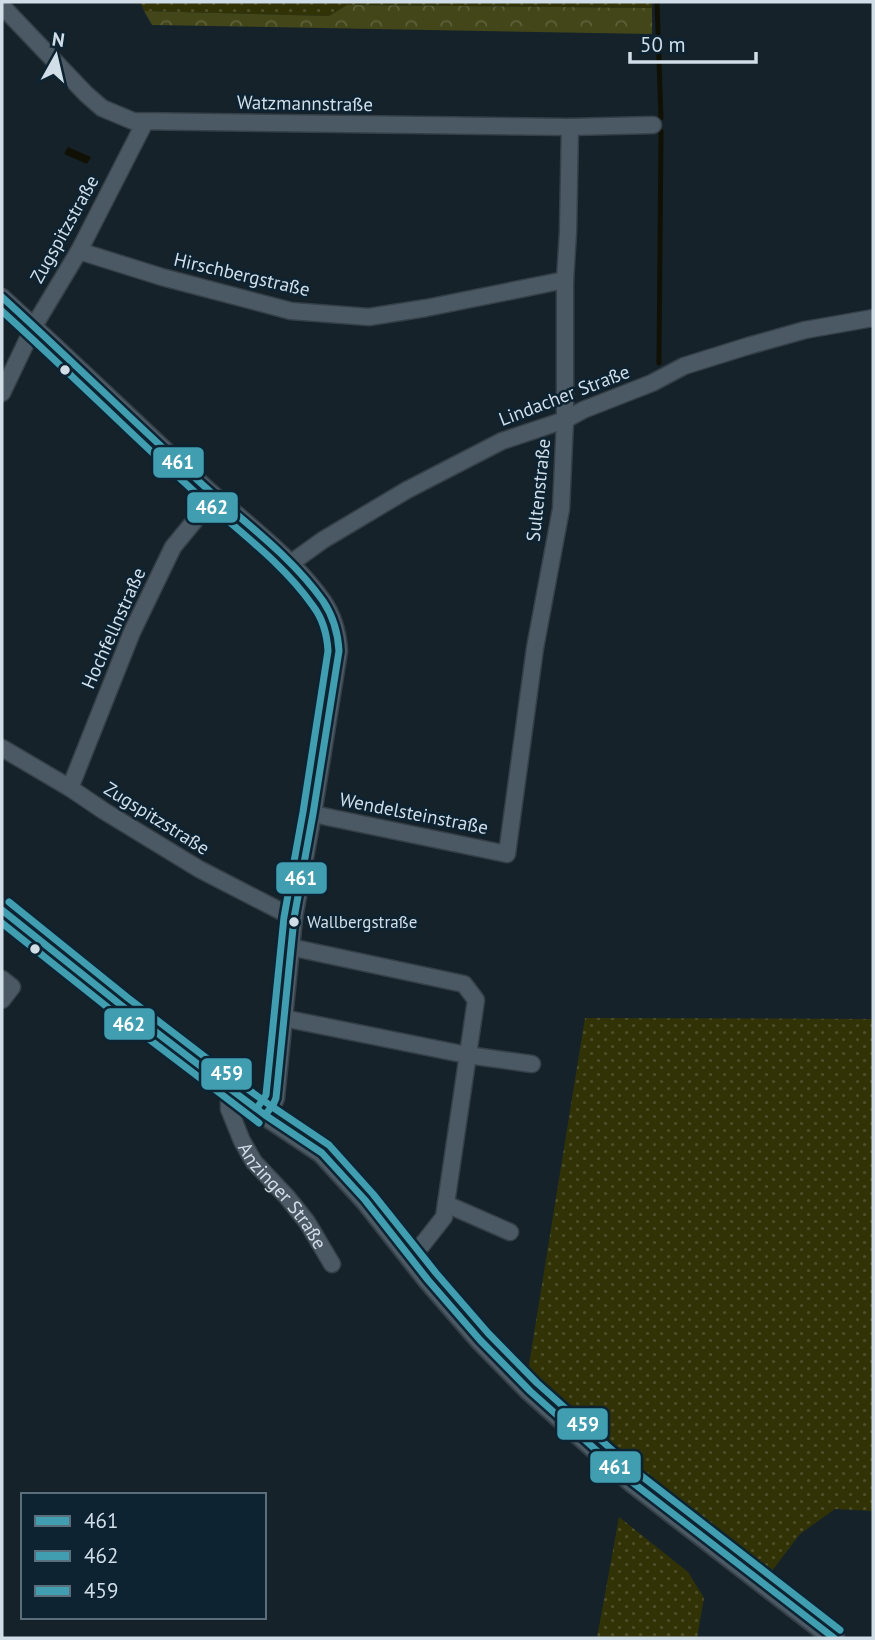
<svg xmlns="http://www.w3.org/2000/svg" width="875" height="1640" font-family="'PT Sans',sans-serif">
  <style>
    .grass { fill: url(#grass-dots) }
    .forest { fill: url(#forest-crowns) }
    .water { fill: url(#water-ripples) }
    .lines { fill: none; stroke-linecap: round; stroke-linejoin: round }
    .stream { stroke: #101104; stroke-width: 5 }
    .minor-casing { stroke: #353f47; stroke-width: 19 }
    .tertiary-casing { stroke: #353f47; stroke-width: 23 }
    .minor { stroke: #4b5964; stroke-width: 16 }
    .tertiary { stroke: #4b5964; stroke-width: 19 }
    .bus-1-casing { stroke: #0d2332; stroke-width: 12 }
    .bus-2-casing { stroke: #0d2332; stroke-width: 12 }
    .bus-3-casing { stroke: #0d2332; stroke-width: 12 }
    .bus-1 { stroke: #409eb0; stroke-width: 7 }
    .bus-2 { stroke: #409eb0; stroke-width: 7 }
    .bus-3 { stroke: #409eb0; stroke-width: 7 }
    .bus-dot { fill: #d1dee8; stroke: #0d2332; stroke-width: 2.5 }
    .labels { text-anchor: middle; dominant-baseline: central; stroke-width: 5; stroke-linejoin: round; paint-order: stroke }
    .bus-label { font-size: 17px; fill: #d1dee8; stroke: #0d2332; text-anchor: start }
    .street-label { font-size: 19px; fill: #d1dee8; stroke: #0d2332 }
    .line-badge { stroke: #0d2332; stroke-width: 2.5 }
    .badge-label { font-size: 19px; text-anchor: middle; font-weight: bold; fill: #fff }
  </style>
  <defs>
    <pattern id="grass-dots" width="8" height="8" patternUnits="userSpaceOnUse" patternTransform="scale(1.75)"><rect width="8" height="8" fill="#313307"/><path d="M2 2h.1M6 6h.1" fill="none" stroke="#4e502b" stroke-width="1.8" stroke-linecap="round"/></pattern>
    <pattern id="forest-crowns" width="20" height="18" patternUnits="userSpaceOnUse" patternTransform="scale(1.75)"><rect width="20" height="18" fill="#434618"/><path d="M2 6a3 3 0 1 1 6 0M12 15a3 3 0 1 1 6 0" fill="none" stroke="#5d603a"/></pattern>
    <pattern id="water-ripples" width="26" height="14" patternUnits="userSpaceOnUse" patternTransform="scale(1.75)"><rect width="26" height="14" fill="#101104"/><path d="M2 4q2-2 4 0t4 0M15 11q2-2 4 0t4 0" fill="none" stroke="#323329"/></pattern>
  </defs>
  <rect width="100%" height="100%" fill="#15222a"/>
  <path class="grass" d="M140,2H652V8L347,5L329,16L144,11Z
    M585,1018L873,1019V1511L835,1509L800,1534L771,1572L643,1474L528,1371Z
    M619,1517L688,1572L704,1598L697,1638H597Z"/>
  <path class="forest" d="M347,5L652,8V34L152,25L144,11L329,16Z"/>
  <path class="water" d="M68,147L91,157L87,164L64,154Z"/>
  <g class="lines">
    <path class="stream" d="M657,2L661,118
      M659,363L661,131"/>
    <defs>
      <g id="minor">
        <path d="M2,6L86,94L102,108L133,121L570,127L653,125"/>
        <path d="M79,251L162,277L291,311L369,317L426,308L565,280"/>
        <path d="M2,297C70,359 137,424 205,487C245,523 292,557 323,601C334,617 338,633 339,651L313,814L294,918L276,1098L273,1105L265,1115"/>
        <path d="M2,393L34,326L79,251L145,122"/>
        <path d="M291,563L323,540L407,490L502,441L565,420L583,410L652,383L684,366L748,346L805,330L873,318"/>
        <path d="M2,748L70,788L104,811L199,869L294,918"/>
        <path d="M70,788L132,632L173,547L215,496"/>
        <path d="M313,814L507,854L535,648L561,509L565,420V280L568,232L570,127"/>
        <path d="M290,947L464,984L476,1000L444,1217L411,1259"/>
        <path d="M2,979L12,987L2,1000"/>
        <path d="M283,1018L467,1055L532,1064"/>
        <path id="s1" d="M229,1088V1109L242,1141L254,1162L287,1197L307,1222L332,1264"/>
        <path d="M446,1204L510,1232"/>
      </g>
      <path id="tertiary" d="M2,910L122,1006L229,1088L265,1115L322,1153L365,1200L428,1280L480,1340L530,1391L632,1482L834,1638"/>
    </defs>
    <use href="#minor" class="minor-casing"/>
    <use href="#tertiary" class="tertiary-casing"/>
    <use href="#minor" class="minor"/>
    <use href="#tertiary" class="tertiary"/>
    <defs>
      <path id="bus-1" d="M2,297C70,359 136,424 204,486C245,523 291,556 323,601C333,616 338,633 339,651L313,814L294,918L276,1098L273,1105L265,1115
        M2,910L122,1006L229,1088L265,1115L322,1153L365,1200L428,1280L480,1340L530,1391L632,1482L834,1638"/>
      <path id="bus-2" d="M2,311C68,371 131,434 197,494C237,530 282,562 313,606C323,619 327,634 328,651L303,812L284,917L266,1095L257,1108
        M2,923L116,1014L259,1123"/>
      <path id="bus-3" d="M9,902L128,998L235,1080L271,1106L329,1145L373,1194L436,1273L488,1333L537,1383L639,1474L840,1630"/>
    </defs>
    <use href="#bus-1" class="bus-1-casing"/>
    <use href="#bus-2" class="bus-2-casing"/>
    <use href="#bus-3" class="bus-3-casing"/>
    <use href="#bus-1" class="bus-1"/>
    <use href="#bus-2" class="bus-2"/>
    <use href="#bus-3" class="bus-3"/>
  </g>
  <g class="bus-dot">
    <circle cx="65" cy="370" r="6"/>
    <circle cx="294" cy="922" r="6"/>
    <circle cx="35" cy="949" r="6"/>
  </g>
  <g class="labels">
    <g class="bus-label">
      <text x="307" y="922">Wallbergstraße</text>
    </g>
    <g class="street-label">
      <text transform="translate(305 103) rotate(1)">Watzmannstraße</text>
      <text transform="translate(64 229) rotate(-61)">Zugspitzstraße</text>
      <text transform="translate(242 274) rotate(13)">Hirschbergstraße</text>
      <text transform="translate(564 395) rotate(-21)">Lindacher Straße</text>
      <text transform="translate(538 490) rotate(-84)">Sultenstraße</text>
      <text transform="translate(113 628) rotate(-66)">Hochfellnstraße</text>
      <text transform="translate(414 813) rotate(11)">Wendelsteinstraße</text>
      <text transform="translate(157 818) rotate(32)">Zugspitzstraße</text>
      <text stroke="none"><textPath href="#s1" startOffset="124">Anzinger Straße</textPath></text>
    </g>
  </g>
  <g class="line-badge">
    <rect x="152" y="446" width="53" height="33" rx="7" fill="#409eb0"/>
    <rect x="186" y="491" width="53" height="33" rx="7" fill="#409eb0"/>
    <rect x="275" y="861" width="53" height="34" rx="7" fill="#409eb0"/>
    <rect x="103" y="1007" width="53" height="34" rx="7" fill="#409eb0"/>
    <rect x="200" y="1057" width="53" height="34" rx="7" fill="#409eb0"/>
    <rect x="556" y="1407" width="53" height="34" rx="7" fill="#409eb0"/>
    <rect x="589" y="1450" width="53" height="34" rx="7" fill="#409eb0"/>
  </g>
  <g class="badge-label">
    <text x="178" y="469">461</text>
    <text x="212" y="514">462</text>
    <text x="301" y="885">461</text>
    <text x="129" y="1031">462</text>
    <text x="227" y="1080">459</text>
    <text x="583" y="1431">459</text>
    <text x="615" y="1474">461</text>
  </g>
  <rect width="875" height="1640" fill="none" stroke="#d1dee8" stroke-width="7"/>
  <rect x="21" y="1493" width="245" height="126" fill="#0d2332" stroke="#5b6e7b" stroke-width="2"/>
  <rect x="35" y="1516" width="35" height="10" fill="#409eb0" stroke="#5b6e7b" stroke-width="2"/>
  <text x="84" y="1528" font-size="21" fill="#d1dee8">461</text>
  <rect x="35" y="1551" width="35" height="10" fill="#409eb0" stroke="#5b6e7b" stroke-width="2"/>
  <text x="84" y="1563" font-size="21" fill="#d1dee8">462</text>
  <rect x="35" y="1586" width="35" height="10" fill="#409eb0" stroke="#5b6e7b" stroke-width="2"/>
  <text x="84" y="1598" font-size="21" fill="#d1dee8">459</text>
  <g transform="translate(56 56) rotate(8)" stroke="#0d2332" stroke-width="5" paint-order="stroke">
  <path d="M0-5L12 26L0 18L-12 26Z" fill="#d1dee8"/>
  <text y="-10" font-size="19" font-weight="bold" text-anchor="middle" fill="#d1dee8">N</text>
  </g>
  <path d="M630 52v10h126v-10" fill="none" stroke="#d1dee8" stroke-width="3.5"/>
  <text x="640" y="52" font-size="21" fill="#d1dee8" stroke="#0d2332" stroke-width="5" paint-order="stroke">50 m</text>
</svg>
